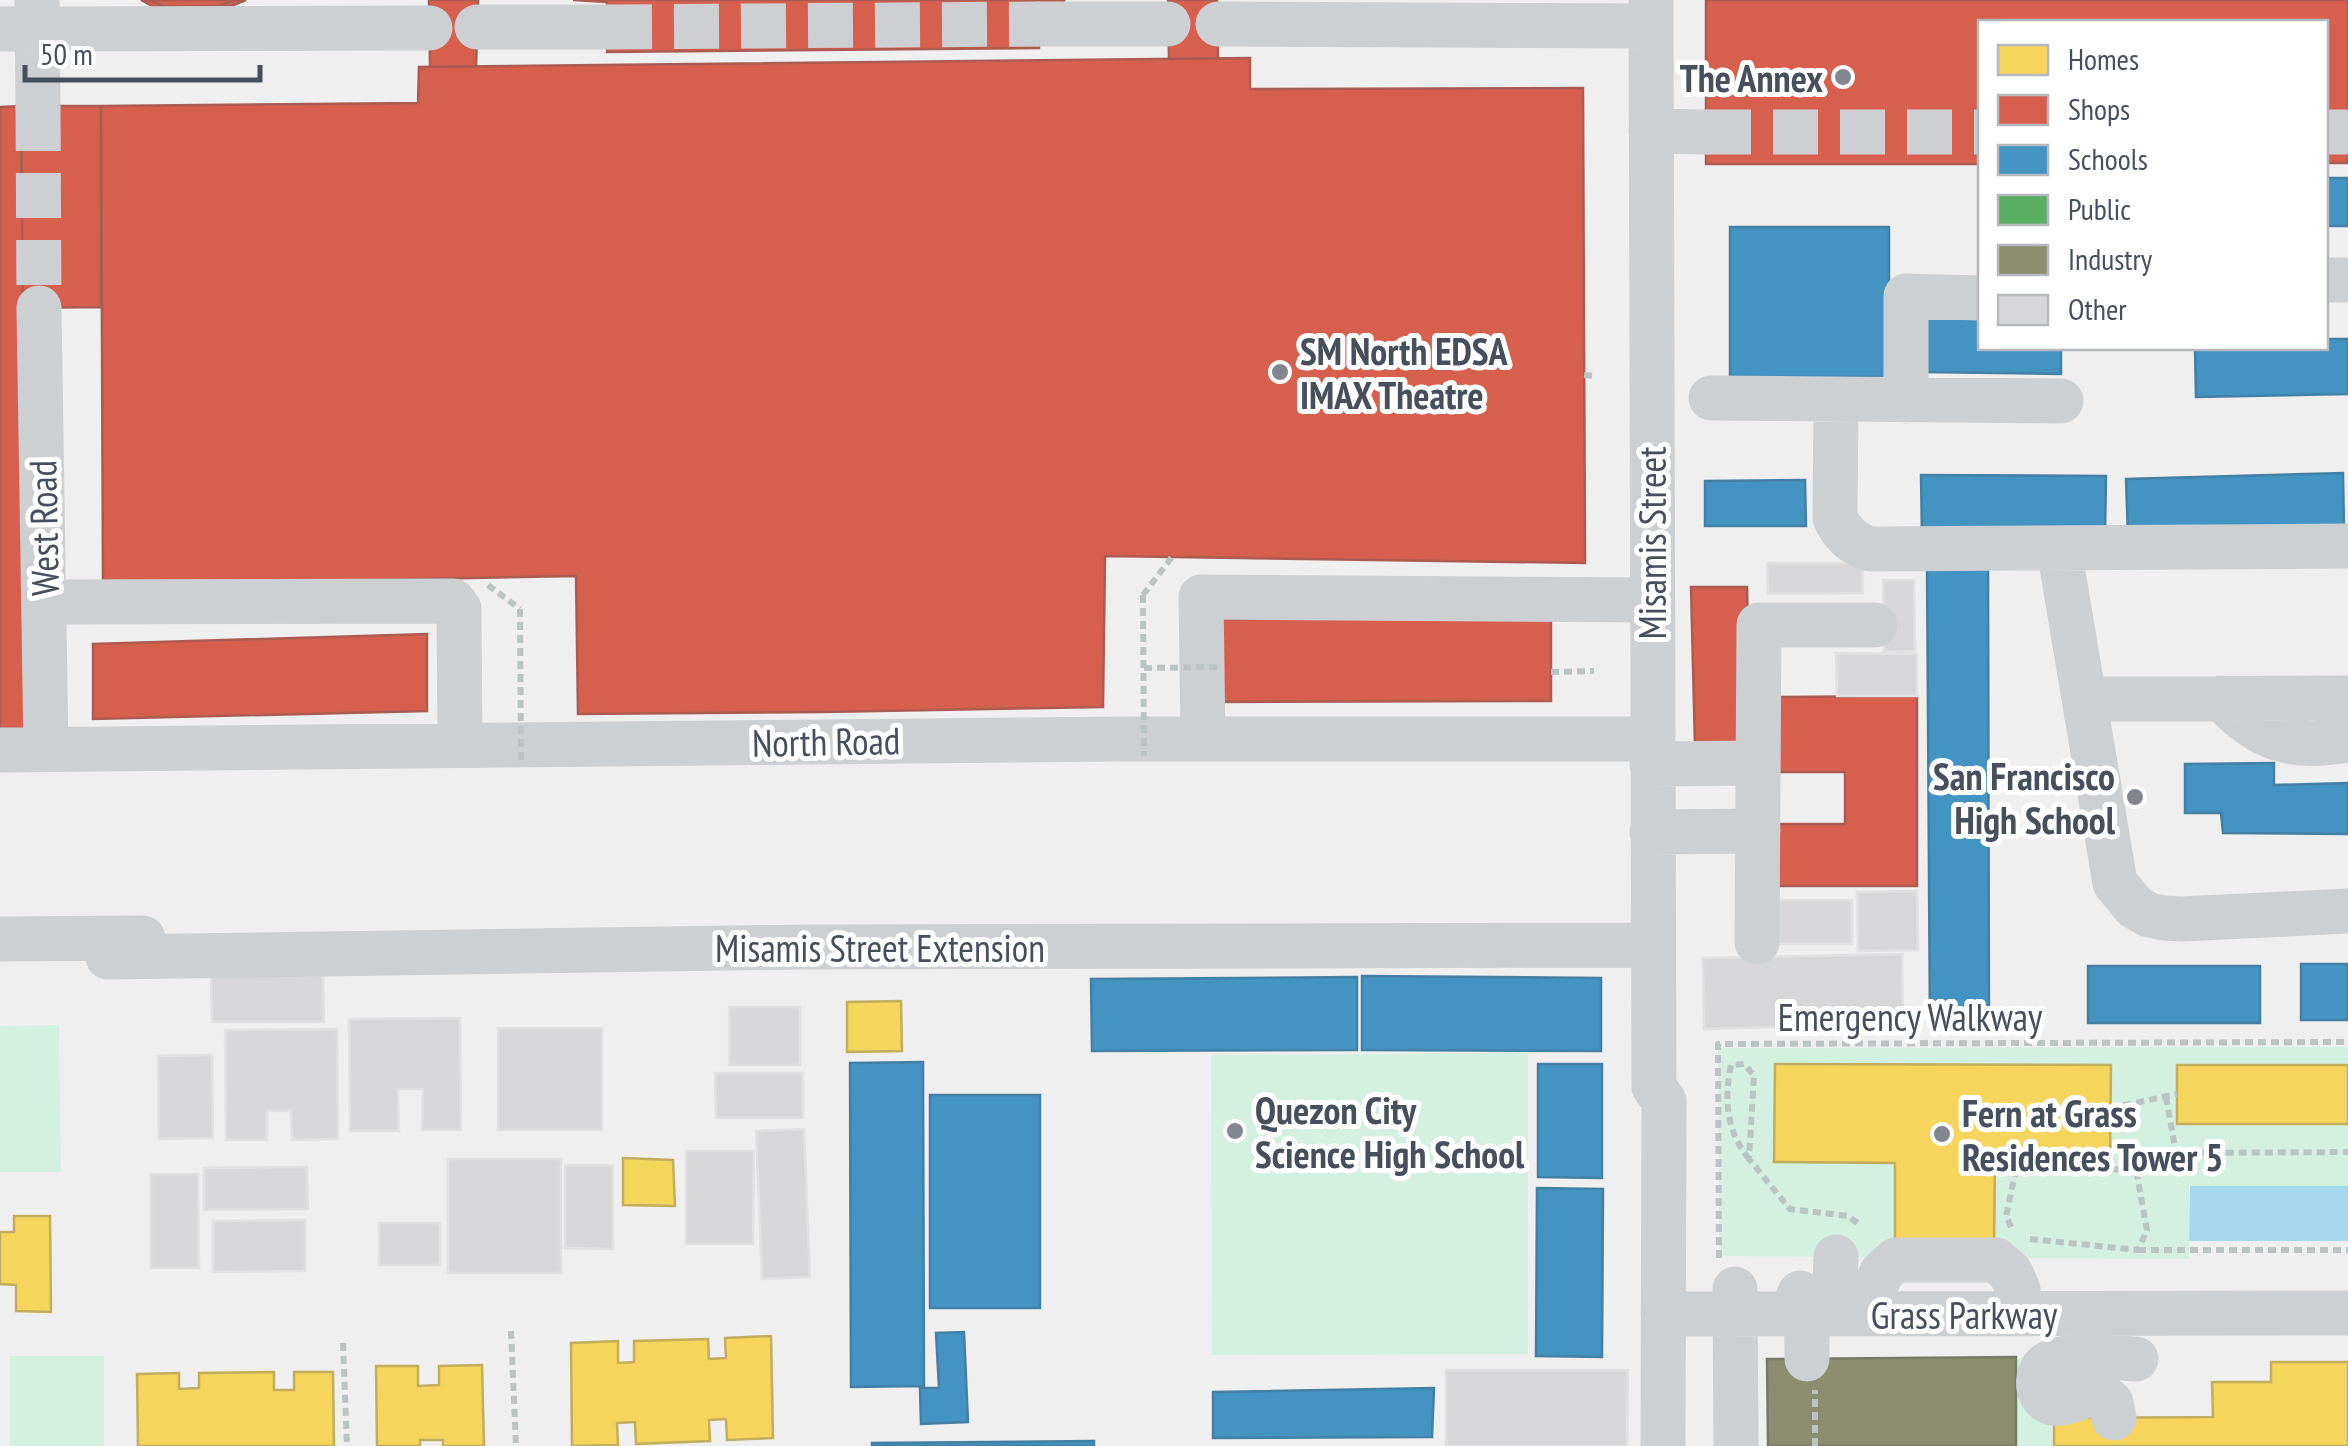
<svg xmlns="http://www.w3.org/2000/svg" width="2348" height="1446" font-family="'PT Sans Narrow',sans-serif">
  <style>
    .green { fill: #d3f0e1; fill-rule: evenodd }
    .water { fill: #a6d8ee }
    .homes { fill: #f6d55c; stroke: #c1ad5c; stroke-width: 2.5 }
    .shops { fill: #d6604d; stroke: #ab5b52; stroke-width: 2.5 }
    .schools { fill: #4393c3; stroke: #447fa4; stroke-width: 2.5 }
    .public { fill: #5aae61; stroke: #549260; stroke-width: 2.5 }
    .industry { fill: #8c8c6e; stroke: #777a69; stroke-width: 2.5 }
    .building { fill: #d7d7d9; stroke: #e1e1e2; stroke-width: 2.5 }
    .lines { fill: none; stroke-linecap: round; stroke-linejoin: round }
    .minor-tunnel { stroke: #cecfd2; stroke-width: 45; stroke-dasharray: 45 22; stroke-linecap: butt }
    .path { stroke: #b9c4c3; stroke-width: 6; stroke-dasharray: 8 5; stroke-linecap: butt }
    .minor { stroke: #cdd0d3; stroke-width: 45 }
    .path-bridge { stroke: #b9c4c3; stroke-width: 6; stroke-dasharray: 8 5; stroke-linecap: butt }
    .poi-dot { fill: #82878f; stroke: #fff; stroke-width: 4 }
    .labels { text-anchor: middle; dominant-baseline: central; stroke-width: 10; stroke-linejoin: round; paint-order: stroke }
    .poi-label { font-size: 38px; font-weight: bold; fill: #464f5c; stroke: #fff; text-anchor: start }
    .street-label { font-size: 38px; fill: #464f5c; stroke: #fff }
  </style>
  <rect width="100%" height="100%" fill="#f0efef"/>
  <path class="green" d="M59,1025L61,1172H0V1026Z
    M2348,1047V1064L2177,1065V1124H2348V1186H2189V1259L1719,1256L1718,1048ZM1775,1064L2111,1065L2110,1161H1995V1243H1895L1894,1164L1775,1162Z
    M1528,1053V1354L1212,1355L1211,1055Z
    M10,1356H104V1446H10Z
    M2016,1358H2049L2052,1446H2017Z"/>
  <path class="water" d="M2190,1186H2348V1241H2189Z"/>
  <path class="homes" d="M901,1001L902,1051L847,1052V1002Z
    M1775,1064L2111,1065L2110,1161L1995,1160L1994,1243L1895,1242V1163L1774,1162Z
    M2177,1065H2348V1124H2177Z
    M623,1158L673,1160L675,1206L623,1205Z
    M14,1216H50L51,1312L16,1311V1285L0,1284V1232H14Z
    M771,1336L773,1438L727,1440L726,1419L709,1420L710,1441L636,1444L635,1422L617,1423L618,1445L572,1446L571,1343L618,1341V1363L634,1362V1341L708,1339L709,1359L726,1358L725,1338Z
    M2271,1362H2348V1446H2054V1418L2213,1417L2212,1382H2271Z
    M482,1365L484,1446H443V1440H420V1446H377L376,1366H418V1386L439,1385V1366Z
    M274,1372V1390H294V1372H333L334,1446H138L137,1374L179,1373V1389L199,1388V1373Z"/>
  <path class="shops" d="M141,0H246L231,6L154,7Z
    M149,0H235L213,8L165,7Z
    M429,0H478L476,66L430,67Z
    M573,0H1065L1040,13L1039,48L607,52V2Z
    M1168,0H1217L1218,58L1169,59Z
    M1706,0H2348V163H2326V22H1980V164H1706Z
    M1250,58V89L1583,88L1585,563L1105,556L1103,707L823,712L578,714L576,576L103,585L101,106L418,103L419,67Z
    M21,106L27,729H0V107Z
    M21,106L27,729H0V107Z
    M21,106H101V307L23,308Z
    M1691,587H1747L1751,745L1695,746Z
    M1551,618V701L1220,702V619Z
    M427,634V711L93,719V644Z
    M1917,696V886H1774L1775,824H1845V772H1770V697Z"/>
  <path class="schools" d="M2326,178H2348V226H2326Z
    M1730,227H1889V377H1730Z
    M1923,314H1980V348H2061V374L1923,372Z
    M2326,339H2348V394L2196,397L2195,348H2326Z
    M2343,473L2344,529L2128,536L2126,479Z
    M1921,475L2106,476L2105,534L1922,537Z
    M1805,480L1806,526H1705V481Z
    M1927,564H1988L1989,1031L1930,1030Z
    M2274,763V785L2348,783V834L2223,833L2221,813H2185V764Z
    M2301,964H2348V1020H2301Z
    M2088,966H2260V1023H2088Z
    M1362,976L1601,978V1051L1362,1050Z
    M1357,977V1050L1092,1051L1091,979Z
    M923,1062L924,1386L851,1387L850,1063Z
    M1538,1064H1602V1178L1538,1177Z
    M930,1095H1040V1308H930Z
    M1537,1188L1603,1189L1602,1357L1536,1356Z
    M964,1332L968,1422L921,1424L920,1388H939L936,1333Z
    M1434,1388L1432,1437L1213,1438V1392Z
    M1094,1441V1446H872V1443Z"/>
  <path class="public" d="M1462,1386L1589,1387L1590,1446H1461Z"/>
  <path class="industry" d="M2016,1357V1446H1768L1767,1359Z"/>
  <path class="building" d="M1767,563H1863V593L1768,594Z
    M1883,580H1914L1915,651L1884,652Z
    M1836,653L1917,654V696H1837Z
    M1917,891L1918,950L1858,951L1857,892Z
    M1766,900H1852V944H1766Z
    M1902,954L1903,1024L1704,1029L1703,958Z
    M323,975L324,1022H212L211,976Z
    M729,1007H800V1065H729Z
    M460,1018L461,1130H422L423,1089H398L399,1131H350L349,1019Z
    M498,1028H602V1130H498Z
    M337,1029L338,1139L292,1140L291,1111H267V1140H226L225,1030Z
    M212,1055L213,1138L159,1139L158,1056Z
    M715,1073H803V1118H716Z
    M804,1129L810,1277L762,1279L756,1131Z
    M686,1151H754L753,1244H686Z
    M448,1159H561V1273H448Z
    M565,1165H613V1249L565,1248Z
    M307,1167L308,1209L204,1210V1168Z
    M151,1174H198L199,1268H151Z
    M305,1220V1271L213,1272V1221Z
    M379,1223H440V1265H379Z
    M1446,1370H1628L1627,1446H1446Z"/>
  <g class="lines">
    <path class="minor-tunnel" d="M607,27L1039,24
      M38,106L39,308
      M1706,132H1980
      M2326,132H2348"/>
    <path class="path" d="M1584,375L1594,376
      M488,585L520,609
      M1143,595L1172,557
      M1551,672L1594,671
      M2166,1097L2176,1153
      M2111,1108L2177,1094
      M1749,1159C1726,1131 1724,1099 1731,1065L1744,1064L1754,1075L1749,1159L1790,1209L1848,1216L1860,1225
      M1995,1167L2016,1170L2136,1169L2176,1153L2348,1152
      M2011,1227L2006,1216L2016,1170
      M2030,1239L2138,1250L2147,1230L2136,1169
      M2138,1250H2348
      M1719,1258L1718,1044L2348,1042
      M511,1331L516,1446
      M343,1343L347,1446
      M1815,1446V1390"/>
    <path class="minor" d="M1651,0L1654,1087L1664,1101L1663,1446
      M37,2L38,106
      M1039,24H1168
      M1218,24L1651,26
      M477,27H607
      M0,29L430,28
      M1651,131L1706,132
      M2326,280H2348
      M39,308L46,749
      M1711,398L2061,401
      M1836,401L1835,518C1842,534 1853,544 1870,549L2348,546
      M1906,401V296L1980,298
      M2059,549L2115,883L2135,907L2149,915L2164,918L2182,919L2348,911
      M44,602L453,601L459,609L460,745
      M2221,698C2260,740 2291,750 2348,740
      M2085,699L2348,698
      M1203,739L1201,597L1651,600
      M0,750L1125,739H1652
      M1652,764L1758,763
      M1652,832L1758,831
      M0,939L143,938
      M1757,942L1759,625H1875
      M108,957L806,947L1652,945
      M1735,1289L1736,1446
      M1835,1289L1836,1257
      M1874,1289L1882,1272L1896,1260H1996L2010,1272L2018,1289
      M1800,1293L1796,1302L1801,1311L1807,1314V1359
      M1663,1314L2348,1313
      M2114,1418L2111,1403C2107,1399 2105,1397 2098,1395C2081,1392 2050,1418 2040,1391C2037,1384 2039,1374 2043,1368C2054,1351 2116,1358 2136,1359"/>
    <path class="path-bridge" d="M1143,595L1144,756
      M520,609L521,761
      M1144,668L1220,667"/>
  </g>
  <g class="poi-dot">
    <circle cx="1843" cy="77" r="10"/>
    <circle cx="1280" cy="372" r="10"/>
    <circle cx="2135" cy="797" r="10"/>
    <circle cx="1235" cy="1131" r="10"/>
    <circle cx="1942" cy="1134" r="10"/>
  </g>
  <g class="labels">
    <g class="poi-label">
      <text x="1823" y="77" text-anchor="end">The Annex</text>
      <text x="1300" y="350">SM North EDSA<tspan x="1300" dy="44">IMAX Theatre</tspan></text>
      <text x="2115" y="775" text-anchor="end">San Francisco<tspan x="2115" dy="44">High School</tspan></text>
      <text x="1255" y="1109">Quezon City<tspan x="1255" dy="44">Science High School</tspan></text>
      <text x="1962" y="1112">Fern at Grass<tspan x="1962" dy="44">Residences Tower 5</tspan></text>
    </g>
    <g class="street-label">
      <text transform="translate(43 528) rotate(-91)">West Road</text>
      <text transform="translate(1651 543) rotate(-90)">Misamis Street</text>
      <text transform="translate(826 741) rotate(-1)">North Road</text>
      <text x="880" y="947">Misamis Street Extension</text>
      <text x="1910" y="1016">Emergency Walkway</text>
      <text x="1964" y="1314">Grass Parkway</text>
    </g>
  </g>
  <rect x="1978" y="20" width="350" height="330" fill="#ffffff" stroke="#b5b9be" stroke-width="2.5"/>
  <rect x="1998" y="45" width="50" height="30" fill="#f6d55c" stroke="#b5b9be" stroke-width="2.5"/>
  <text x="2068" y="70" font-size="30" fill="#464f5c">Homes</text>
  <rect x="1998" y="95" width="50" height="30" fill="#d6604d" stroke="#b5b9be" stroke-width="2.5"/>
  <text x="2068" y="120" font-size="30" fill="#464f5c">Shops</text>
  <rect x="1998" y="145" width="50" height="30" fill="#4393c3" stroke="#b5b9be" stroke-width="2.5"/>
  <text x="2068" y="170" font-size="30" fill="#464f5c">Schools</text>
  <rect x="1998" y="195" width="50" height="30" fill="#5aae61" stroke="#b5b9be" stroke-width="2.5"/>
  <text x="2068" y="220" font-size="30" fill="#464f5c">Public</text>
  <rect x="1998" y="245" width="50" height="30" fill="#8c8c6e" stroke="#b5b9be" stroke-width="2.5"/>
  <text x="2068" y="270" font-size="30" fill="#464f5c">Industry</text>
  <rect x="1998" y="295" width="50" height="30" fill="#d7d7d9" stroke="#b5b9be" stroke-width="2.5"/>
  <text x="2068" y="320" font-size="30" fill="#464f5c">Other</text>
  <path d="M25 65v15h235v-15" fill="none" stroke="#464f5c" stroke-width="5"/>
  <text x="40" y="65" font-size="30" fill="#464f5c" stroke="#ffffff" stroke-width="8" paint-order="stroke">50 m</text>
</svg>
